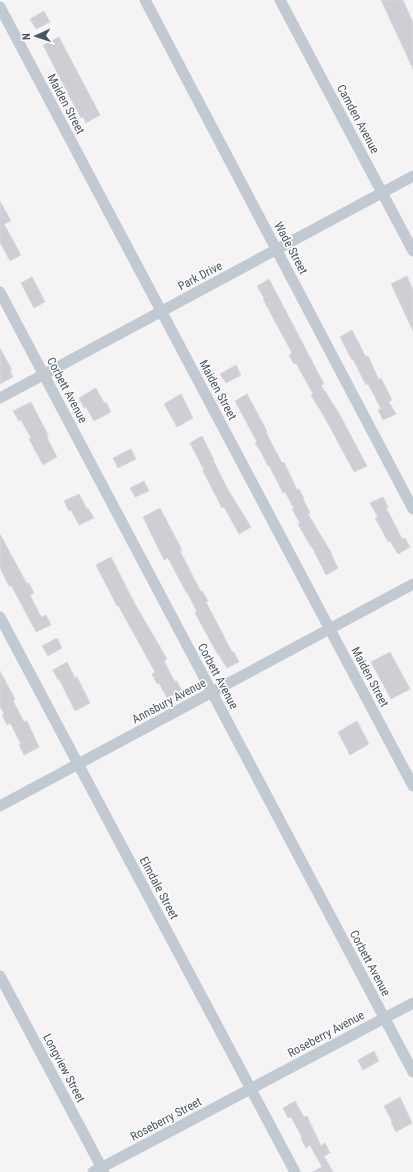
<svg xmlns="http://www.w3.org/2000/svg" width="413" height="1172" font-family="'Roboto Condensed',sans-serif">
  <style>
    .building { fill: #cdcfd5; stroke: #d7d9de }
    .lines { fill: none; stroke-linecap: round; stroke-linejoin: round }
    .street { stroke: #c1cad2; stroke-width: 11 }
    .labels { text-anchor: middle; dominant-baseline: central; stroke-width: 3; stroke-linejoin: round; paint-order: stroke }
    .street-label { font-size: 12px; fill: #4a5661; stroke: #fff }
  </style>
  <rect width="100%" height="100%" fill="#f5f3f3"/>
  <path class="building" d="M381,0H403L413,23V69Z
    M44,11L50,22L36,29L30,19Z
    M59,37L100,115L86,123L83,117L81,118L74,105L43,45Z
    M0,201L11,221L4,224L21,255L10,261L0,242Z
    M407,276L413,290V331L391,284Z
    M32,277L45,302L34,308L21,283Z
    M269,279L324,384L321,385L340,415L367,466L354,472L325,418L311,395L313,394L303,376L296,363L294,364L289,355L292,353L263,299L264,298L257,286Z
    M352,330L366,357L368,356L379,380L381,378L392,400L389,402L396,414L383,420L378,410L381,409L375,397L368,384L366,385L353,359L352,360L340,337Z
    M0,348L12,370L10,371L13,377L0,384Z
    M236,365L241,375L226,383L220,374Z
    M96,388L104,403L106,402L111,412L94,421L86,407L84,408L79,398Z
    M181,394L193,418L177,427L164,404Z
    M247,394L267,431L266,432L275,450L282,463L284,462L297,490L299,489L304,499H303L310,513L308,514L332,554H331L338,568L326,575L312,547H311L298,524L300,523L292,509H294L285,492L283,493L269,465L268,466L261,452L255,443L257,442L235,401Z
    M31,402L48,435L47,436L49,442L57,457L43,465L29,439L31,438L21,420L19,421L13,411Z
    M202,436L214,460H213L227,488L251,527L239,534L224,507L222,508L217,498L203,471L204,470L190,443Z
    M131,449L136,459L118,468L113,458Z
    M144,481L149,491L135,497L130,488Z
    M79,494L87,509L88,508L94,518L79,525L71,510L69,511L64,501Z
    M383,497L388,507L386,508L393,521L402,539L405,538L410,547L398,554L390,541L388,542L383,532L375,518L378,517L370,503Z
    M160,508L182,550L180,551L201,592L202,591L208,601L206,602L232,652H234L239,662L227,668L219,655H218L195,613L197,612L187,592H186L168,558L164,560L143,517Z
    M0,534L27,584L29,583L34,593L30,595L41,617L46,615L51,625L36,632L11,585L9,586L0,568Z
    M111,557L135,604L167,659L164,661L175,682L177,681L182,691L167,698L159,683L157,684L152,674L155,672L118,605L117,606L96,565Z
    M57,638L62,648L48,656L42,646Z
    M390,652L410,689L391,699L371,662Z
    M67,662L75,678L77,677L90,703L75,711L59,679L58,680L53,670Z
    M0,671L15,699L13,701L24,722L27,721L39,747L24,755L19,745L21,744L10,723L7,725L2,715L4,714L0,706Z
    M357,721L369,744L350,755L338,732Z
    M374,1051L379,1061L363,1070L358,1060Z
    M400,1097L412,1123L396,1132L391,1122L392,1121L384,1106Z
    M295,1101L304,1117L307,1116L321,1146L325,1143L330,1153L324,1156L333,1172H312L322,1167L310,1145L306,1148L301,1138L302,1137L291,1117L288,1118L283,1108Z"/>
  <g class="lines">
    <path class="street" d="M145,0L413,509
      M280,0L413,251
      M0,7L413,786
      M0,292L413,1072
      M0,398L413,176
      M0,617L295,1172
      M0,806L413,584
      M0,976L104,1172
      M93,1172L413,1003"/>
  </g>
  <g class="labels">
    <g class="street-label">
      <text transform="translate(66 104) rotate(62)">Maiden Street</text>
      <text transform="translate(358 119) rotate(62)">Camden Avenue</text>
      <text transform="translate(291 248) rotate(62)">Wade Street</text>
      <text transform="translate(200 276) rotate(-28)">Park Drive</text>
      <text transform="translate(67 390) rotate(62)">Corbett Avenue</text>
      <text transform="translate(218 390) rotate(62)">Maiden Street</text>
      <text transform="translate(218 676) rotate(62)">Corbett Avenue</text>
      <text transform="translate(370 677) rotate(62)">Maiden Street</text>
      <text transform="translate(169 701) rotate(-28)">Annsbury Avenue</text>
      <text transform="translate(159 888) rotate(62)">Elmdale Street</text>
      <text transform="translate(370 963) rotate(62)">Corbett Avenue</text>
      <text transform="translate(326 1034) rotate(-28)">Roseberry Avenue</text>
      <text transform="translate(64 1068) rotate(62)">Longview Street</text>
      <text transform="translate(166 1119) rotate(-28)">Roseberry Street</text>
    </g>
  </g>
  <g transform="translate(36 36) rotate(267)" stroke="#ffffff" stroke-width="3" paint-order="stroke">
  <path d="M0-3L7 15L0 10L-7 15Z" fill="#4a5661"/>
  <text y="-6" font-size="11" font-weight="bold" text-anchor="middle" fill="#4a5661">N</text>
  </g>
</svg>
